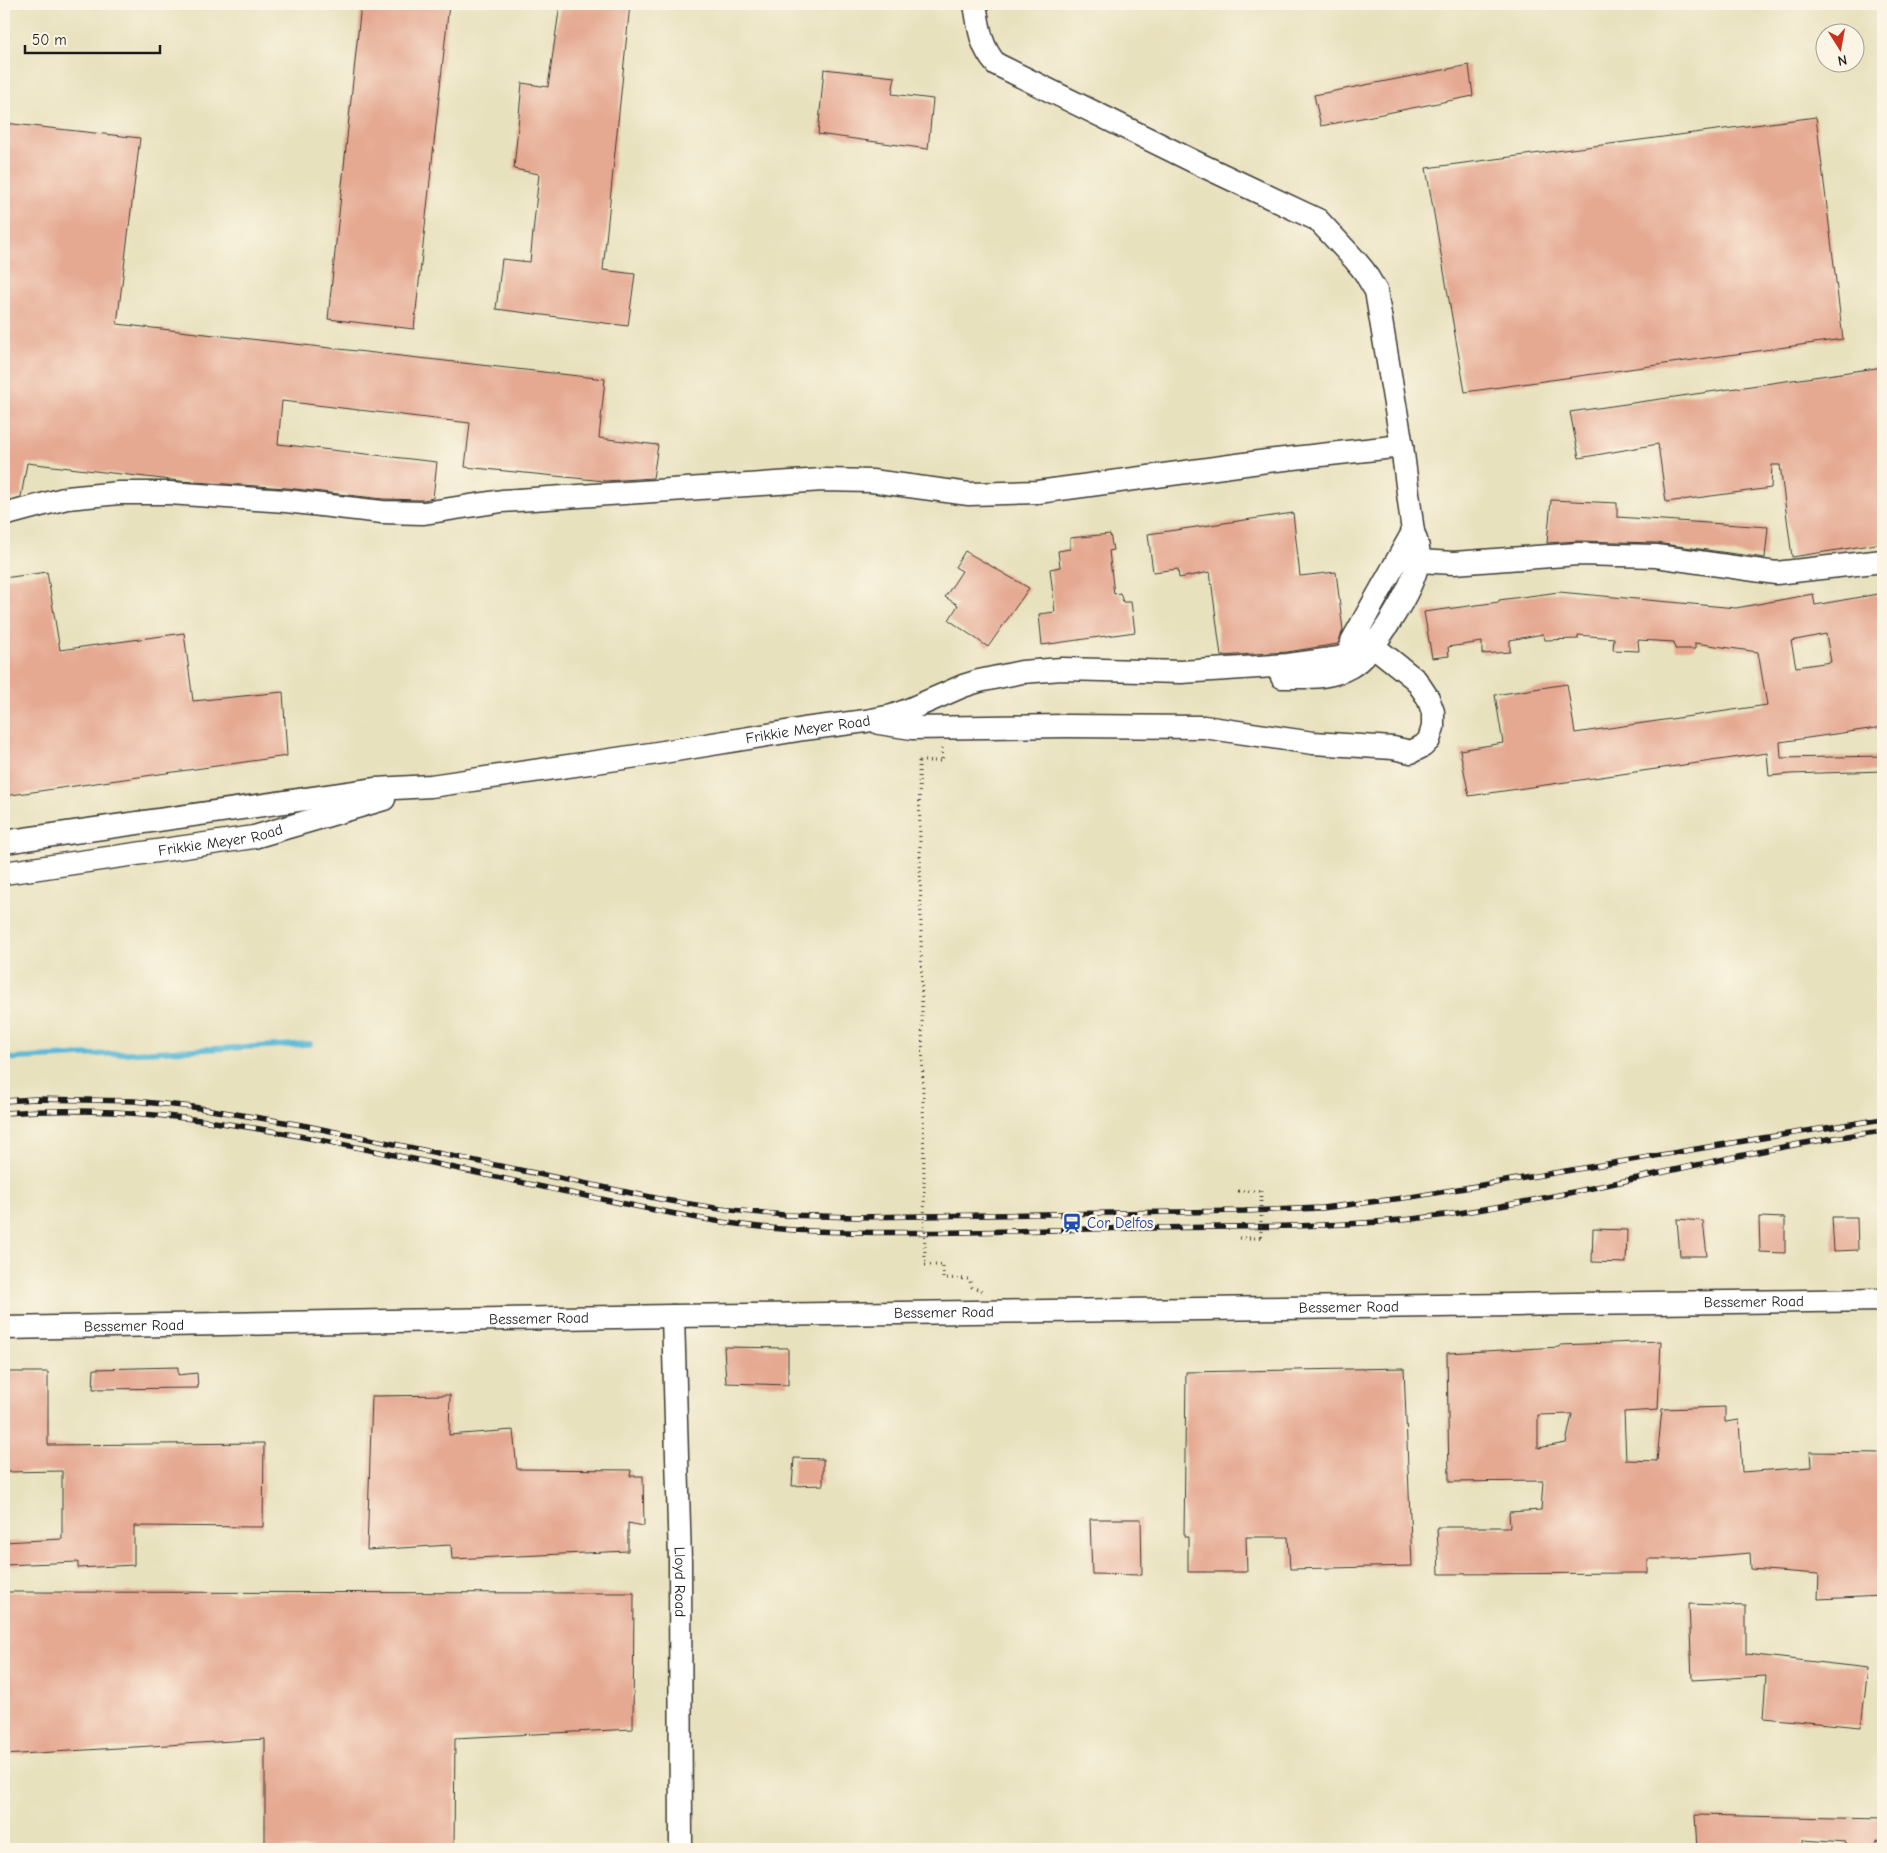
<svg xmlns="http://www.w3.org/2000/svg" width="1887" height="1853" font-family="'Comic Neue',sans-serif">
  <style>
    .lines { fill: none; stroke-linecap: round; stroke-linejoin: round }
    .stream { stroke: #56b7d5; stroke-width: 5.5 }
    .building { fill: #e5a891; fill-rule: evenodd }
    .minor-casing { stroke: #3b3a34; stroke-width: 25 }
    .path { stroke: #3b3a34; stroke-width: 3; stroke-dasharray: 1 4; stroke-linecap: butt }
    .minor { stroke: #fff; stroke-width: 22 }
    .rail-casing { stroke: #1c1c1c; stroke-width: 5.5 }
    .rail { stroke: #fcf5e5; stroke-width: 4; stroke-dasharray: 11; stroke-linecap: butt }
    .path-bridge { stroke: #3b3a34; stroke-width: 3; stroke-dasharray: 1 4; stroke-linecap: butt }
    .labels { text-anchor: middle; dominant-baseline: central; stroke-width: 5; stroke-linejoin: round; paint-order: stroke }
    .street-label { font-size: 15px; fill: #1c1c1c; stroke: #fcf5e5 }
    .transit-label { font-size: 15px; fill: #164399; stroke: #fcf5e5; text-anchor: start }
  </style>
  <rect width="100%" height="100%" fill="#fcf5e5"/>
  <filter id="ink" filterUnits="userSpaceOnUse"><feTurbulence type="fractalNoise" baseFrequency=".02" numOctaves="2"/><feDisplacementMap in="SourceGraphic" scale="10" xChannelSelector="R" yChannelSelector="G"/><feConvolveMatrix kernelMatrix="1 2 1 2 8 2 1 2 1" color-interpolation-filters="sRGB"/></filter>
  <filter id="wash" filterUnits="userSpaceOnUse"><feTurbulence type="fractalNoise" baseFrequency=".0096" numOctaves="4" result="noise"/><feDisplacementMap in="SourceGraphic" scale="20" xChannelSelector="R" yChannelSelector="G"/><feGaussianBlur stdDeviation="1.12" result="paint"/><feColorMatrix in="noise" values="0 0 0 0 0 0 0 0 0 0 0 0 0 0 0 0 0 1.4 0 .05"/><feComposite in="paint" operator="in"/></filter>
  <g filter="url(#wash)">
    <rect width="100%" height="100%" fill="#e8e1be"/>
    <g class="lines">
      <path class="stream" d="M4,1059L310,1044"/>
    </g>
    <g id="blocks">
      <path class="building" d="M361,4H449L414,329L328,319Z
        M560,4H630L603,270L635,274L628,326L496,309L502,259L530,262L539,174L514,169L522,83L548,87Z
        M1469,65L1473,96L1321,126L1314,95Z
        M824,69L895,77L892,94L933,99L928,149L818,134Z
        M1816,117L1843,339L1465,392L1426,168Z
        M4,123L140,138L117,324L605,379L599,438L658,445L653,478L605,481L465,467L470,423L282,401L278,444L437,462L433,498L423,500L383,499L287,488L180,481L27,463L21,497L4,501Z
        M1883,367V543L1792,557L1780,465H1772L1771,488L1666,502L1658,444L1579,458L1570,412Z
        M1551,500L1617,503V517L1768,527L1765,558L1656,543L1578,541L1547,543Z
        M1293,513L1300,576L1336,572L1343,630L1338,644L1287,652L1221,656L1210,572L1179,578L1178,569L1153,572L1148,534Z
        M1110,534L1113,550L1109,551L1114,594L1120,593L1123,602H1131L1135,632L1042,645L1039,614L1055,612L1050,569L1060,567L1058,551L1070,549V538Z
        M965,551L1029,588L988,647L949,620L958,605L945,597L962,571L955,567Z
        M47,572L60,650L184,633L193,701L283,692L287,756L4,796V578Z
        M1559,592L1736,608L1813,594L1815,605L1883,593V727L1780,742L1781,758L1883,756V771L1790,774L1769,776L1767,753L1469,796L1460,750L1503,743L1495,695L1567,684L1575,733L1767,705L1758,652L1695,643V649H1675L1674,642L1638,640L1639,651L1613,650L1614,638L1578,635V639L1545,640L1543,634L1510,640V652L1482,654V642L1448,647L1449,656L1432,658L1424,612L1499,602V600ZM1826,634L1831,662L1796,667L1791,641Z
        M1759,1217L1785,1218V1253L1760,1252Z
        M1832,1217H1857L1858,1250L1834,1251Z
        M1677,1219L1703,1221L1707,1256H1680Z
        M1593,1229L1627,1230L1626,1263L1592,1262Z
        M1661,1341L1658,1410L1624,1412L1626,1460L1657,1461L1662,1409L1725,1407V1422L1739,1420L1742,1472L1811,1467L1810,1452L1883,1453V1596L1818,1599L1819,1574L1751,1569L1750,1553L1677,1559H1648V1573L1439,1574L1437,1527H1510L1509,1512L1541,1510L1543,1481L1449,1482L1447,1353L1560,1347V1345ZM1572,1414L1566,1443L1538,1448V1415Z
        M724,1347L788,1348V1385L726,1383Z
        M178,1367V1375L197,1373L198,1388L93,1389L94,1369Z
        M1404,1368L1412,1566L1290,1569L1288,1537H1246L1247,1572H1188V1537H1184L1186,1372Z
        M4,1372H48V1445L264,1443L263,1527L134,1526V1565L78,1568V1562L4,1565V1542L62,1539V1471L5,1472Z
        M450,1395L449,1435L513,1430L517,1469L631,1470L630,1476H643L644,1526L628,1523V1551L452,1559L451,1545L367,1550L372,1396Z
        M794,1458L823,1459V1485L792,1486Z
        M1090,1519H1141L1142,1575L1092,1574Z
        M4,1592L634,1593L633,1729L455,1738L454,1846L265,1849V1739L4,1755Z
        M1689,1604L1746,1606V1654L1868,1668L1861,1727L1763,1718L1766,1676L1692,1680Z
        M1695,1815L1883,1819V1840L1877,1839L1876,1849H1846L1845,1843L1803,1840L1804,1849H1697Z"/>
    </g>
  </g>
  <g filter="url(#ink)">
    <use href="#blocks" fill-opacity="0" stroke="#3b3a34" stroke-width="1"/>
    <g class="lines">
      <defs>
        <g id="minor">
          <path d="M975,4C979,27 980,46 996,64L1197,163L1318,220L1355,260L1364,271L1376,291L1402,446L1413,532C1417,542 1420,551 1418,562C1413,589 1374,654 1350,667C1329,679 1306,677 1282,677"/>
          <path d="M4,515L67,498L119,493H169L286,501L382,512L424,513L502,501L823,480L872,481L969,494L1038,492L1267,461L1402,446"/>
          <path d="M1405,556L1418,561L1454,563L1578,554L1656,556L1776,573L1883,561"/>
          <path d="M879,723L912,728L1066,726L1204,727L1313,743L1393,748L1411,752L1423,746L1429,740L1433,727V712L1428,698L1416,680L1362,637"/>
          <path id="s1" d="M4,842L376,789L431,786L651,754L804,729L866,721L892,716L908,710L963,686L979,681L1022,672L1062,669L1181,672L1288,665L1339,658C1347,656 1352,650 1352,641L1413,532"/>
          <path id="s2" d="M4,873L254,837L384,799"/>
          <path id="s3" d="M673,1316L680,1561L681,1849"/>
          <path id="s4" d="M4,1328L673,1316L1883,1300"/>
        </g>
      </defs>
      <use href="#minor" class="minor-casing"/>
      <path class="path" d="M919,761H942V746
        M1238,1191H1261
        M1239,1238H1261
        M925,1265H943V1278L969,1279L972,1287L982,1291"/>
      <use href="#minor" class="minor"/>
      <defs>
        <path id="rail" d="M4,1101L35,1099L134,1101L193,1107L302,1125L665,1200L721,1209L784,1215L856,1217L1245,1211L1322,1208L1411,1197L1756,1139L1883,1119
          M4,1113C120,1104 231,1122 345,1145C432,1162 519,1183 606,1200C668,1213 731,1226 794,1230C909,1236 1024,1230 1138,1228C1243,1226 1349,1229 1452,1214C1597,1193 1738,1149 1883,1131"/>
      </defs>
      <use href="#rail" class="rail-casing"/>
      <use href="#rail" class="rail"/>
      <path class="path-bridge" d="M919,761L925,1265
        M1261,1191V1238"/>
    </g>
  </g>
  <defs>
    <symbol id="station-bare" viewBox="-9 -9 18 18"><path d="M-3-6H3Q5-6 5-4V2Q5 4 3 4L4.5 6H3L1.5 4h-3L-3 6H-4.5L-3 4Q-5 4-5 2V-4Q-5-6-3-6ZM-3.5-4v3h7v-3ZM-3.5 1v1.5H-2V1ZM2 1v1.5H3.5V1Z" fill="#1a4fb4" stroke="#fcf5e5" stroke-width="2.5" paint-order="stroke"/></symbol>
  </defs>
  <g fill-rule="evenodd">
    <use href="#station-bare" x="1058" y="1209" width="28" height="28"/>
  </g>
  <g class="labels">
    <g class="street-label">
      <text stroke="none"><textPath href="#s1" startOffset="812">Frikkie Meyer Road</textPath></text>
      <text stroke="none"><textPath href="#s2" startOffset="219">Frikkie Meyer Road</textPath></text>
      <text stroke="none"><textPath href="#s4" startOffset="1750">Bessemer Road</textPath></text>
      <text stroke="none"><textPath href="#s4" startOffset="1345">Bessemer Road</textPath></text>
      <text stroke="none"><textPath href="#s4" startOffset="940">Bessemer Road</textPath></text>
      <text stroke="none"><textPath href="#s4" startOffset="535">Bessemer Road</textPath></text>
      <text stroke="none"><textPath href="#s4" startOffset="130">Bessemer Road</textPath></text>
      <text stroke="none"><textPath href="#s3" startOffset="266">Lloyd Road</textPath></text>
    </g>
    <g class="transit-label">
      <text x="1087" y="1223">Cor Delfos</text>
    </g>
  </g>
  <rect width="1887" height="1853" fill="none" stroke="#fcf5e5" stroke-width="20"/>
  <g transform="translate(1840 48) rotate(169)"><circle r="24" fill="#fcf5e5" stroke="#a29e95"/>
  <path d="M0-4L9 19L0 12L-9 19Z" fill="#c8321e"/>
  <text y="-8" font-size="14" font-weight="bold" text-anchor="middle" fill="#1c1c1c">N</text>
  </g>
  <path d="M25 45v8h135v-8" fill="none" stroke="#1c1c1c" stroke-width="2.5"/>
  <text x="32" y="45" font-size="15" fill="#1c1c1c" stroke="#fcf5e5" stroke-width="4" paint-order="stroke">50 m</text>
</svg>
